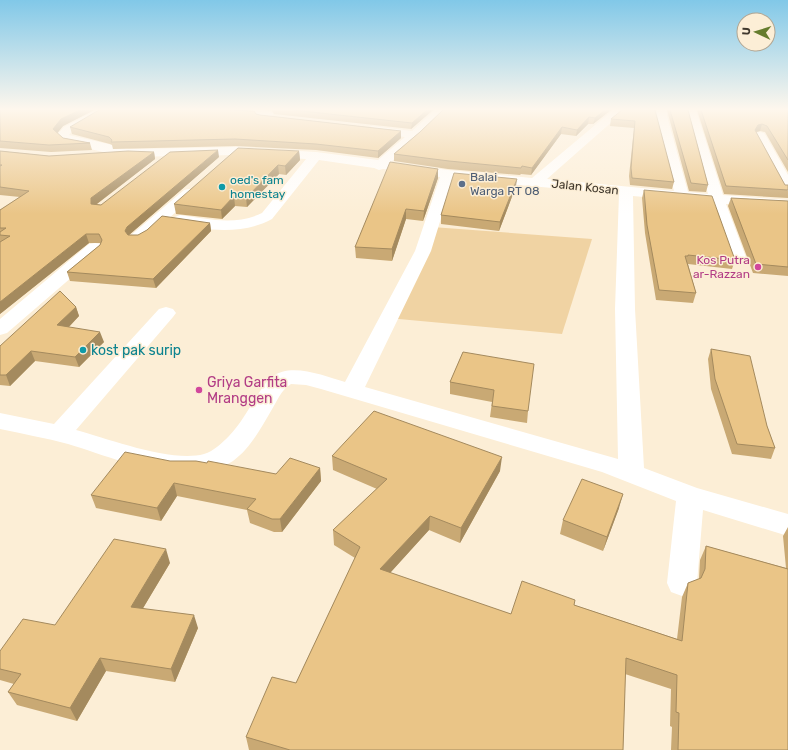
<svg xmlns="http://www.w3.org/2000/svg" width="788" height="750" font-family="Rubik,sans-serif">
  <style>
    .green { fill: #f0d3a3 }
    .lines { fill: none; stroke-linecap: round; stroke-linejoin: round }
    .street { fill: #fff; fill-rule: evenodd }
    .wall { fill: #c9a974 }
    .shaded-wall { fill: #a48a5e }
    .building { fill: #eac587; stroke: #a48a5e }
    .service-dot { fill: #5c6f8a; stroke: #fceed6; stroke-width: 1.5 }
    .culture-dot { fill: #0f9aa8; stroke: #fceed6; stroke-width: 1.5 }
    .hotel-dot { fill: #d1479c; stroke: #fceed6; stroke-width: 1.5 }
    .labels { text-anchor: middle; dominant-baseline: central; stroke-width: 3; stroke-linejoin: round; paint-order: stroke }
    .far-service-label { font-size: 12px; fill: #4e5e75; stroke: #fceed6; text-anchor: start }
    .far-culture-label { font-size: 12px; fill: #0d838f; stroke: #fceed6; text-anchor: start }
    .far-street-label { font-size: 12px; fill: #40382d; stroke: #fceed6 }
    .far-hotel-label { font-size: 12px; fill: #b23c85; stroke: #fceed6; text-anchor: end }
    .culture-label { font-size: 14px; fill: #0d838f; stroke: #fceed6; text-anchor: start }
    .hotel-label { font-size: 14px; fill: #b23c85; stroke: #fceed6; text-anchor: start }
  </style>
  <rect width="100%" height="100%" fill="#fceed6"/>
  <path class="green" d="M432,227L592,239L562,334L388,318Z"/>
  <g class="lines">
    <path class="street" d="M96,110H108L72,131L69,135L130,149L236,147L316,152L378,160L405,137L368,132L366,130L368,128L372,126L412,131L435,110H446L419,138L391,162L448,170L532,178L613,110H624L623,112L547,179L674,191L655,116L657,110H667V116L688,192L708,194L686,110H696L723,195L788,200V208L726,204L747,260L744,264L738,265L732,264L729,260L711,203L633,196L635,309L644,468L697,488L788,514V536L703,510L697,583L693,592L682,596L671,592L667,583L676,501L602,472L321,389L306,385L291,384C281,390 277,401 271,411C261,428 250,449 233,461C188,491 115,458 68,444C46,438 23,434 0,429V413L54,424L159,309L166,307L173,309L176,313L173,317L76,430C109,439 172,463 204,454C214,451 222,443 229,436C240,425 248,410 257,396C261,390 265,382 272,377C291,362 324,376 345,382L415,251L440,177L383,169L379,170L374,168L319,160L272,219C243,235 206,231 175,223L172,220L175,217L180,215C208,219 236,226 262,213L306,159L236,155L124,157L65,143L56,136L64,127ZM453,179L619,194L615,309L618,459L365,387L431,251Z
      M202,110C212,108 268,107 274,114L268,117L207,113Z
      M760,132L764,133L766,136L788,175V192L783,191L781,188L754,136L756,133Z
      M189,189L194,190L196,193L194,196L142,242L136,244L130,242L128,239L130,236L184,190Z
      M95,243L101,244L103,248L101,252L7,333L0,335V319L89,244Z"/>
  </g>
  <path class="wall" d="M0,110H94L63,126L57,133L63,138L90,143L92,150L51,152L0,148Z
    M268,110H433L411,129L274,114L272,111Z
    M443,110H611L593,124H588L576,136L561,134L531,175L521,174L520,175L448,169L394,161V154L420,132Z
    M622,110H656L655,111L674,182L672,189L630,185L629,176L634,128L610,126L611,119Z
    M667,110H688L708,185L706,192L689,191Z
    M697,110H788V172L765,132L760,131L756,132L788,191V198L724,194Z
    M256,114L260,115L401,131V138L378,158L316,150L236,146L113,149L112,145L110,144L72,134L70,127Z
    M0,151L49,156L154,152L155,159L97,204L101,205L219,157L129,235H138L210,223L211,231L156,288L70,281L67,272L100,245L101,243H89L0,314V210L20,197L0,195Z
    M299,151L300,160L286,175L279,174L247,207L235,206L222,219L176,214L174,204Z
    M438,169V178L423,221L406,219L392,261L356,258L355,247Z
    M516,186L499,231L441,224V215Z
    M644,190L735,260L732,269L688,264L696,293L693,303L656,300L645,233L642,198Z
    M731,198L788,201V276L753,273L728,206Z
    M76,307L79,316L69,327L104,342L79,367L35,361L10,386L0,385V346Z
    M711,349L767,426L775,448L771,459L732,454L711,389L708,359Z
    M463,352L528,411L527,423L490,417L492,402L450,394V382Z
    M332,456L500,471L460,543L429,530L390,573L511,614L574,605L677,639L682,597L688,583L699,579L700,560L706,546L786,568L783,536L788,527V750H671L672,727L670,726L671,689L625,674L623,750H249L246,737L296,683L355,558L334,545L333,530L377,489L333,470Z
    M170,461L276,474L320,468L321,481L282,532H274L250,523L247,510L177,496L161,521L96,508L91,495Z
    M619,508L603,551L560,534L563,520Z
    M170,563L143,608L198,628L175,682L106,671L77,721L17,705L8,692L14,684L0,680V651L55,625Z"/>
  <path class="shaded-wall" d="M80,110H94L63,126L55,136L53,129L61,119Z
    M427,110H433L411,129L412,123Z
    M605,110H611L593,124L595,118Z
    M589,117L588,124L576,136L577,130Z
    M762,124L760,131L756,132L755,130L758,125Z
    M562,127L561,134L531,175L532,168Z
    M401,131V138L378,158V151Z
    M218,150L219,157L129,235L127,240L125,231L127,227Z
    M299,151L300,160L286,175L285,166Z
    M154,152L155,159L94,206L91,204V198Z
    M278,165L279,174L247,207L246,198Z
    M438,169V178L423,221L424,211Z
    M517,179L516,186L499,231L500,222Z
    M234,196L235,206L222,219L221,210Z
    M406,209V219L392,261V249Z
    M210,223L211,231L156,288L153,279Z
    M86,234L89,243L0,314V302Z
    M76,307L79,316L61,335L57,325Z
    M100,332L104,342L79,367L75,357Z
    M31,351L35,361L10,386L6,375Z
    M502,457L500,471L460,543L461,528Z
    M320,468L321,481L282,532L280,519Z
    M174,483L177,496L161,521L157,508Z
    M623,494L619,508L603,551L607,537Z
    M430,516L429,530L380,584V569Z
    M166,549L170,563L136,620L131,607Z
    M194,615L198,628L175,682L171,669Z
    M100,658L106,671L77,721L70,708Z"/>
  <path class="building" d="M0,110H80L61,119L53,129L63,138L90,143L49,145L0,141Z
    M99,110H228L254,111L256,114L260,115L401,131L378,151L316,144L235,139L111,142L112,140L109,137L70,127Z
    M293,110H427L412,123Z
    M443,110H605L595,118L589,117L577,130L562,127L532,168L522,166L521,168L449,161L394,154L420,132Z
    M622,110H655L674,182L632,178L631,168L635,121L611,119Z
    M670,110H688L708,185L691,183Z
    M701,110H788V160L767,126L762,124L758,125L755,130L785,185H788V190L726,186Z
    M238,148L299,151L285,166L278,165L246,198L234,196L221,210L174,204Z
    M218,150L127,227L125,231L128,235H138L147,230L162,216L210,223L153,279L67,272L100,245L102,240L99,234H86L0,302V242L10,236L0,235V232L6,228H0V210L29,191L0,187V166L2,165H0V151L49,156L128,151L154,152L91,198V204L101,205L170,152Z
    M390,162L438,169L424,211L406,209L392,249L355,247Z
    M454,173L517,179L500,222L441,215Z
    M644,190L712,196L735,260L688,255V256H685L696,293L659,290L647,225Z
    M731,198L788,201V267L756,264Z
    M60,291L76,307L57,325L100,332L75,357L31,351L6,375H0V346Z
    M711,349L750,356L767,426L775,448L737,444L715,379Z
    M463,352L534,364L528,411L492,406L494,390L450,382Z
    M374,411L502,457L461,528L430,516L380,569L511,614L522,581L575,600L574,605L682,641L688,583L701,578L705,569L706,546L788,569V750H678L679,713L676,712L677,675L626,658L623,750H290L246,737L272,677L296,683L360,547L333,530L387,479L332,456Z
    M125,452L170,461H196L207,463L208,461L276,474L290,458L320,468L280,519H272L247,509L256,499L174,483L157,508L91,495Z
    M582,479L623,494L607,537L563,520Z
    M114,539L166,549L131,607L194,615L171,669L100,658L70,708L8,692L21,674L0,669V651L23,619L55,625Z"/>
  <linearGradient id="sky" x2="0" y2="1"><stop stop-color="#81c8e8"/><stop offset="0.51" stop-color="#fef7ed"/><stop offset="1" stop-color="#fef7ed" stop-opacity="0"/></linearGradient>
  <rect width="788" height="214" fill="url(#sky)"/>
  <circle class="service-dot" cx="462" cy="184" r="4"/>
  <g class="culture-dot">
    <circle cx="222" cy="187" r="4"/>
    <circle cx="83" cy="350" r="4"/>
  </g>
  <g class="hotel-dot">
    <circle cx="758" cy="267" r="4"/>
    <circle cx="199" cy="390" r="4"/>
  </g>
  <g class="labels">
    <g class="far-service-label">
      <text x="470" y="177">Balai<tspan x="470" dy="14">Warga RT 08</tspan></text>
    </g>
    <g class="far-culture-label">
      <text x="230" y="180">oed's fam<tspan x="230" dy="14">homestay</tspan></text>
    </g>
    <g class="far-street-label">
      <text transform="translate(585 187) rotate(6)">Jalan Kosan</text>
    </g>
    <g class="far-hotel-label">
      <text x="750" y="260">Kos Putra<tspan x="750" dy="14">ar-Razzan</tspan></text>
    </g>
    <g class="culture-label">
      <text x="91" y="350">kost pak surip</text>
    </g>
    <g class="hotel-label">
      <text x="207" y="382">Griya Garfita<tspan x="207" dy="16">Mranggen</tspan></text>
    </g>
  </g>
  <g transform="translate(756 32) rotate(274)"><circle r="19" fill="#fceed6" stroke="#b1a592"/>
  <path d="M0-3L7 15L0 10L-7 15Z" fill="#657c2d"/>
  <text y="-6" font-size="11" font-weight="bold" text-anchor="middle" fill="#40382d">U</text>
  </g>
</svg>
